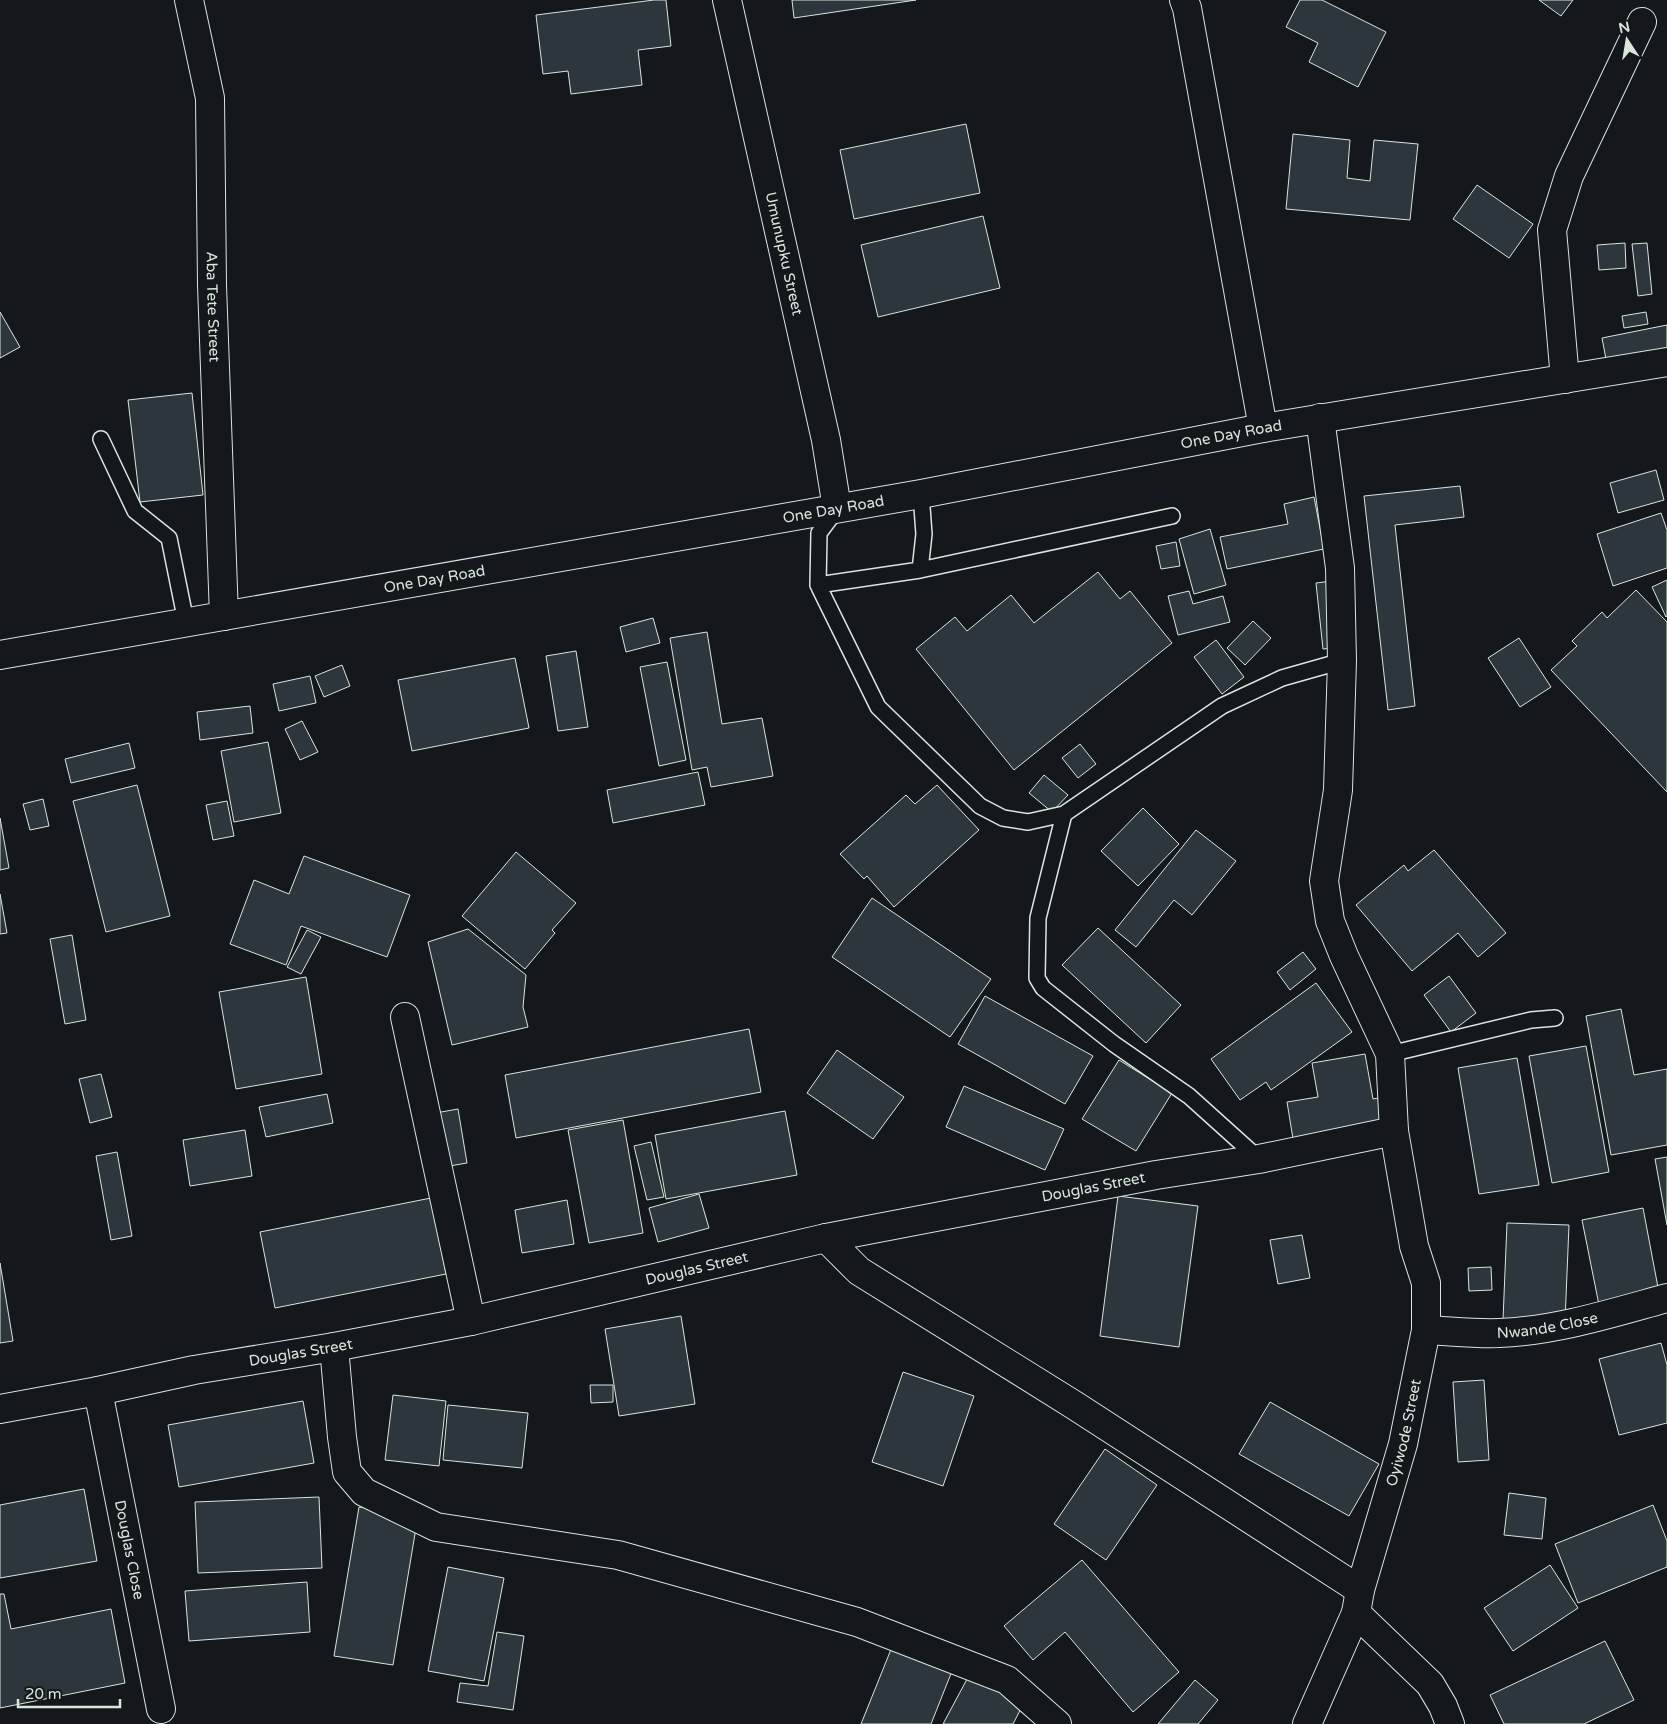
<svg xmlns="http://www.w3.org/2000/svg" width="1667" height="1724" font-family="'Varela Round',sans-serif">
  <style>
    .building { fill: #2c363c; stroke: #d8e6dc }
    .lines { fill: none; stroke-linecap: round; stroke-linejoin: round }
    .service-casing { stroke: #d8e6dc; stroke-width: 18 }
    .minor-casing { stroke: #d8e6dc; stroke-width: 30 }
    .secondary-casing { stroke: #d8e6dc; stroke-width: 30 }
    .service { stroke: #14181c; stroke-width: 15 }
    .minor { stroke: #14181c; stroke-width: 28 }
    .secondary { stroke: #14181c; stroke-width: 28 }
    .labels { text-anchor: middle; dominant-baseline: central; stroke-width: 4; stroke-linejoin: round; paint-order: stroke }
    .street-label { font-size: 15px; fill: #d8e6dc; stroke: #14181c }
  </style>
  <rect width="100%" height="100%" fill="#14181c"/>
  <path class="building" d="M654,0H666L671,46L638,50L642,85L571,94L568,71L543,74L536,15Z
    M792,0H916L794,18Z
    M1300,0H1322L1386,32L1358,87L1309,62L1318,43L1286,27Z
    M1539,0H1573L1561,16Z
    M966,124L980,193L854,219L840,150Z
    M1293,134L1350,140L1347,178L1370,181L1374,140L1418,144L1410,220L1286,209Z
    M1477,185L1533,224L1509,258L1453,219Z
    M983,216L1000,288L878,317L861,245Z
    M1625,243L1626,268L1599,270L1597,245Z
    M1647,243L1652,294L1638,296L1632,244Z
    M0,312L20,347L0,358Z
    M1646,312L1648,324L1624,328L1622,316Z
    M1667,325V348L1606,359L1602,338Z
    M192,393L203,495L140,502L128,400Z
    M1656,470L1664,500L1618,513L1610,483Z
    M1460,486L1464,517L1395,525L1415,706L1388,710L1364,496Z
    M1314,497L1324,549L1227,569L1220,537L1288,524L1284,504Z
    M1661,513L1667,530V568L1613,586L1597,534Z
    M1210,529L1226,585L1194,594L1179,539Z
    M1176,542L1180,566L1161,569L1156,546Z
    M1098,572L1120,599L1130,591L1172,643L1014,770L916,649L955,617L967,631L1011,595L1034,623Z
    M1667,580V616L1666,617L1652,587Z
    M1332,581L1340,647L1323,649L1316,583Z
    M1636,590L1667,622V792L1551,670L1577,646L1572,641L1602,612L1607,618Z
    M1189,591L1193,604L1223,596L1230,622L1178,635L1168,596Z
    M653,618L660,643L626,652L620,627Z
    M1253,621L1271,638L1245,665L1227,648Z
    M707,632L722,724L762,718L773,776L711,787L707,767L692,770L670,638Z
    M1519,638L1551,687L1520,707L1488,658Z
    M1216,640L1244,677L1222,694L1194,657Z
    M576,651L588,727L558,731L546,656Z
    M515,658L529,728L412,751L398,680Z
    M667,662L686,760L659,766L640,667Z
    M342,665L350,686L324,697L315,676Z
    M310,676L316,703L279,711L273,684Z
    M250,706L253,733L200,740L197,712Z
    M302,721L318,752L300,760L285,729Z
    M268,742L281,813L234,822L221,751Z
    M129,743L135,768L71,783L65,759Z
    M1080,744L1096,764L1078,778L1062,758Z
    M698,772L705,805L613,823L607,790Z
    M1044,775L1068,795L1052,812L1029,793Z
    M137,785L170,916L106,932L73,801Z
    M937,785L979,830L894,907L867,876L864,879L840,854L906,795L915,804Z
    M43,799L49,826L30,830L23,804Z
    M227,801L234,836L213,840L206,805Z
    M1143,808L1179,844L1138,886L1101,851Z
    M0,818L9,868L0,870Z
    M1196,830L1236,861L1192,915L1174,900L1136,947L1115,930Z
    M1434,850L1506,933L1478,957L1458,933L1412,971L1356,905L1404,865L1408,871Z
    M516,852L576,903L552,930L555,933L525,969L462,916Z
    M304,856L410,895L387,957L301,926L286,965L230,944L254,880L289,894Z
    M0,894L7,933L0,934Z
    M872,898L991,979L950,1037L832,957Z
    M1098,928L1181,1005L1146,1043L1062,965Z
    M468,929L526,975L523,1007L528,1027L452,1045L428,942Z
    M307,930L321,937L301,974L287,967Z
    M72,935L86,1020L65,1024L50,939Z
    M1303,952L1316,969L1290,990L1277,972Z
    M1449,976L1476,1013L1451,1032L1424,995Z
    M306,977L322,1074L236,1089L219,992Z
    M1316,983L1352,1032L1271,1090L1266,1082L1240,1100L1211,1059Z
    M985,996L1093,1056L1065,1104L958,1044Z
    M1621,1009L1634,1075L1667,1069V1145L1611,1155L1586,1016Z
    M749,1029L761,1092L516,1138L505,1075Z
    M1586,1046L1609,1172L1552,1183L1529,1056Z
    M837,1050L904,1097L873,1139L807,1093Z
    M1365,1054L1373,1099L1378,1098L1384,1129L1294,1145L1287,1102L1318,1097L1312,1063Z
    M1517,1058L1539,1185L1479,1194L1458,1068Z
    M1119,1060L1172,1093L1136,1151L1082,1119Z
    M101,1074L112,1117L90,1123L79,1079Z
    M964,1086L1064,1129L1045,1170L946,1127Z
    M327,1094L333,1123L266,1137L259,1107Z
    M458,1109L467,1163L438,1168L430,1114Z
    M785,1111L797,1175L666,1199L655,1135Z
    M623,1120L643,1233L589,1243L568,1130Z
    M245,1130L252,1176L190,1186L183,1140Z
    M651,1142L664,1197L647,1200L634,1146Z
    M117,1152L132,1236L111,1240L96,1156Z
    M1667,1157V1225L1655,1159Z
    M699,1194L709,1228L658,1242L649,1208Z
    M1118,1196L1198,1206L1179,1347L1100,1336Z
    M431,1198L446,1274L275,1308L260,1232Z
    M567,1200L574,1244L522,1253L515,1210Z
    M1643,1208L1660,1298L1600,1310L1582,1220Z
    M1507,1223L1569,1225L1565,1322L1503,1320Z
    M1302,1235L1310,1278L1278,1284L1270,1240Z
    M0,1263L13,1341L0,1343Z
    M1491,1267L1492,1290L1469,1291L1468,1268Z
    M681,1316L695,1404L619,1416L605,1329Z
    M1661,1343L1667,1365V1423L1619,1435L1599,1359Z
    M903,1372L974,1396L943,1486L872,1462Z
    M1484,1380L1489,1460L1458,1462L1453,1382Z
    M590,1385H613V1402L591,1403Z
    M393,1395L446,1401L439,1466L385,1460Z
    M303,1401L314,1463L179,1487L168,1425Z
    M1270,1402L1379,1464L1349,1516L1239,1454Z
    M448,1405L528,1413L522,1468L443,1460Z
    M1105,1449L1157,1485L1106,1560L1054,1524Z
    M84,1489L97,1561L0,1578V1505Z
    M1509,1493L1546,1498L1542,1539L1504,1535Z
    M319,1497L322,1568L198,1573L195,1502Z
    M1653,1505L1667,1541V1567L1578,1603L1555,1544Z
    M359,1507L418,1516L393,1665L334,1656Z
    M1082,1560L1179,1672L1133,1712L1065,1632L1033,1660L1004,1626Z
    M1550,1565L1578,1608L1513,1651L1484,1608Z
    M448,1567L504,1578L484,1681L428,1671Z
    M307,1582L310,1632L189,1641L185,1591Z
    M0,1594H4L11,1629L111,1609L125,1683L0,1708Z
    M497,1632L524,1636L513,1710L457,1702L460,1683L488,1686Z
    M898,1632L958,1656L931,1724H861Z
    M1605,1641L1634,1700L1584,1724H1504L1490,1695Z
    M974,1666L1028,1695L1013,1724H943Z
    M1195,1680L1218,1700L1198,1724H1158Z"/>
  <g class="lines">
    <defs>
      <path id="service" d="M101,439L135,511L169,538L186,622
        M837,509L819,533L818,585L878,707L980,806L1003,818L1028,822L1064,814L1222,706L1282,678L1342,661
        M920,570L1172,516
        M818,585L920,570L924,534L921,494
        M1064,814L1038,918L1037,978L1043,988L1114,1044L1189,1096L1259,1159
        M1390,1054L1531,1020L1555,1018"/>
      <g id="minor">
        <path id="s1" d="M189,0L210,98L212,285L224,616"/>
        <path id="s2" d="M727,0L826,440L837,508"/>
        <path d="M1184,0L1187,8L1263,428"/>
        <path d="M1565,379L1552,230L1569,176L1642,22"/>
        <path d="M405,1017L471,1321"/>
        <path d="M826,1238L859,1271L1074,1405L1360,1590"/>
        <path id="s3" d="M1426,1330C1450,1331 1475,1334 1499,1333C1556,1331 1612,1313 1667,1298"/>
        <path d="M334,1347L342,1437L347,1472L364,1492L436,1527L618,1555L857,1622L1007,1680L1057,1724"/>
        <path id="s4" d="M98,1391L161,1709"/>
        <path id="s5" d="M0,1409L98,1391L194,1370L334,1347L471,1321L826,1238L1156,1175L1259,1159L1394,1131"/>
        <path d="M1356,1613L1430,1684L1443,1706L1450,1724"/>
        <path id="s6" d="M1307,1724L1356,1613L1360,1590L1403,1444L1426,1330V1283L1414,1246L1394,1131L1390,1054L1344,956L1330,921L1324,881L1338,790L1342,661L1340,568L1320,418"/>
      </g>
      <g id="secondary">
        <path id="s7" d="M0,655L921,494L1263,428L1667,362"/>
      </g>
    </defs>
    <use href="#service" class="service-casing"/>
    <use href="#minor" class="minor-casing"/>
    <use href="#secondary" class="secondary-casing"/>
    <use href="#service" class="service"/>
    <use href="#minor" class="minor"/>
    <use href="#secondary" class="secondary"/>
  </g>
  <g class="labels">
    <g class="street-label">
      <text stroke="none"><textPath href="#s2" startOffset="260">Umunupku Street</textPath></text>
      <text stroke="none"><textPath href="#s1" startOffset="309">Aba Tete Street</textPath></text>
      <text stroke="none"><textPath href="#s7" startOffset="1251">One Day Road</textPath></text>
      <text stroke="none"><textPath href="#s7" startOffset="846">One Day Road</textPath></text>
      <text stroke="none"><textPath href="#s7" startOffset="441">One Day Road</textPath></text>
      <text stroke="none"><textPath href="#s5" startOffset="1116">Douglas Street</textPath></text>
      <text stroke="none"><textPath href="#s5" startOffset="711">Douglas Street</textPath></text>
      <text stroke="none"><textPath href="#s3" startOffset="122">Nwande Close</textPath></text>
      <text stroke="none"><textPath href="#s5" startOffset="306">Douglas Street</textPath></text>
      <text stroke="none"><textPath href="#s6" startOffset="308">Oyiwode Street</textPath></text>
      <text stroke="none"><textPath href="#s4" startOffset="162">Douglas Close</textPath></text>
    </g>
  </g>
  <g transform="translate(1627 40) rotate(348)" stroke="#14181c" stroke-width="4" paint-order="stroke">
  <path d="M0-4L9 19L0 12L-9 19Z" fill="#d8e6dc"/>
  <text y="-8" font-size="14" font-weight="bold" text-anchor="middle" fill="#d8e6dc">N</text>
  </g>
  <path d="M18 1699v8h102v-8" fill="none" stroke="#d8e6dc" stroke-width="2.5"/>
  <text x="25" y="1699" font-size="15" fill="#d8e6dc" stroke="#14181c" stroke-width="4" paint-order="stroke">20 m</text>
</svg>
